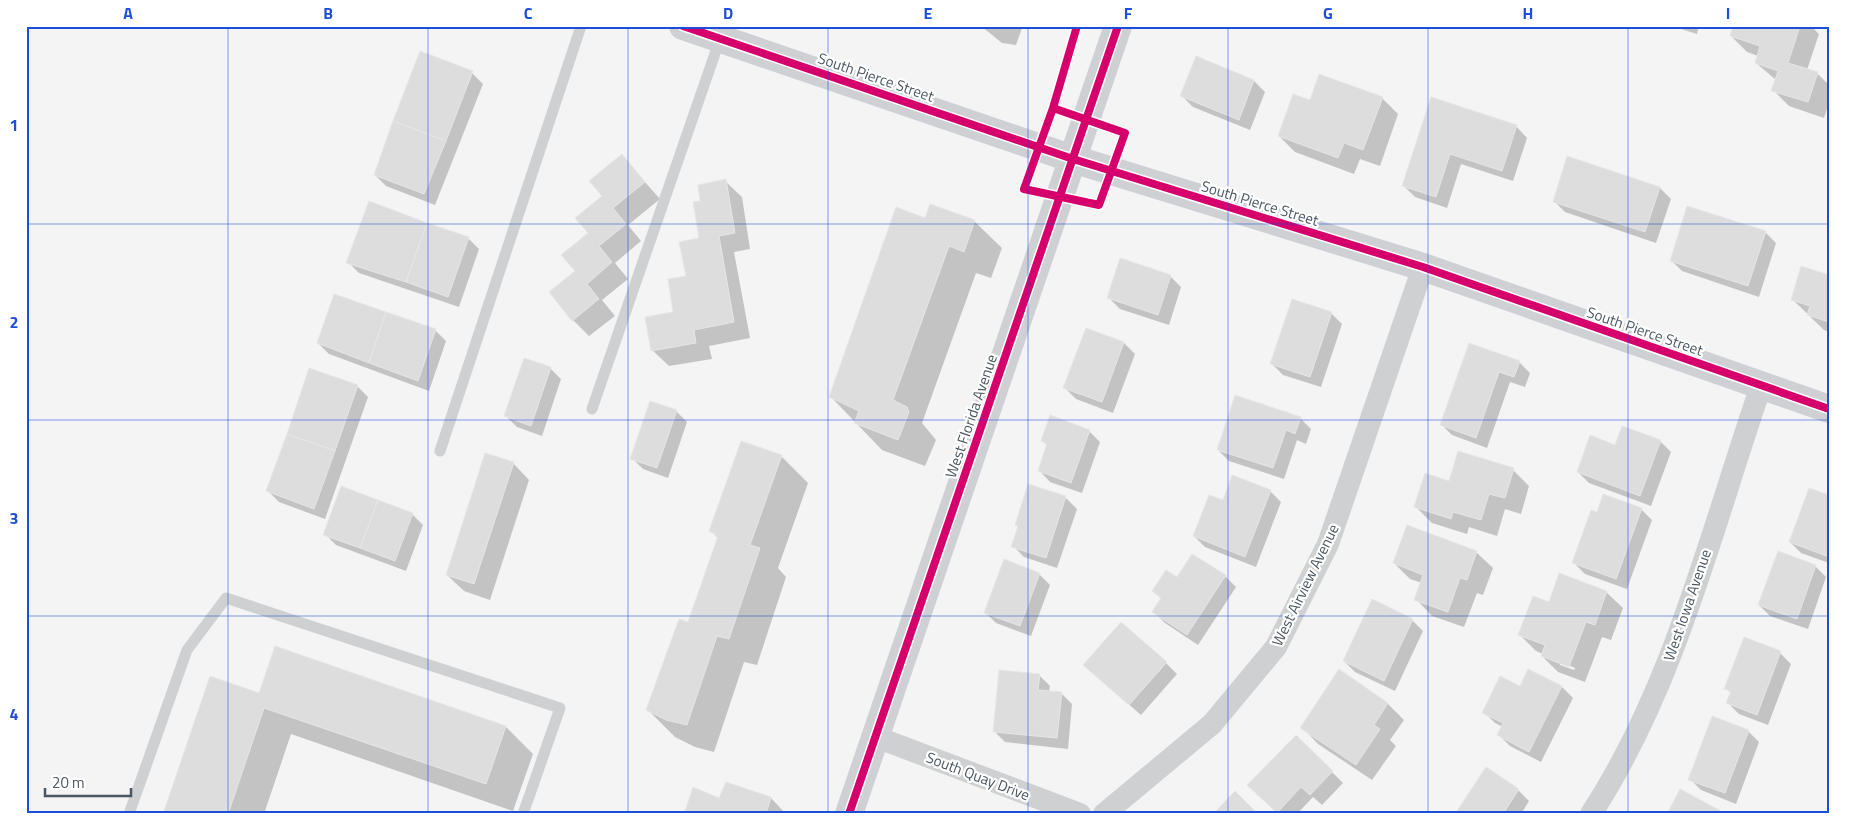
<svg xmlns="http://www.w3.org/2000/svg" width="1855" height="840" font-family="'Titillium Web',sans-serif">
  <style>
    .shadow { fill: #0003; fill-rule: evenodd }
    .building { fill: #ddddde; stroke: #e5e6e7 }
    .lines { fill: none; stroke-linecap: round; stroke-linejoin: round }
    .lane { stroke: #ced0d2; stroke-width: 11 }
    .street { stroke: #ced0d2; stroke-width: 22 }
    .secondary { stroke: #ced0d4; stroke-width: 28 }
    .cycleway-casing { stroke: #fff; stroke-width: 11 }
    .cycleway { stroke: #d6006c; stroke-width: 8 }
    .grid { fill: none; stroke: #1d4ed8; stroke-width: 1; stroke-opacity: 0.55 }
    .labels { text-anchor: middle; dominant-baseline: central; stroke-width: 4.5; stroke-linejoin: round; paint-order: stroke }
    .street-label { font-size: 15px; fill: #4a5661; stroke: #fff }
    .neatline { fill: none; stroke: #1d4ed8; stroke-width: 2 }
    .grid-label { font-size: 16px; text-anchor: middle; font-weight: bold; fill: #1d4ed8 }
  </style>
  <rect width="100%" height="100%" fill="#f4f4f4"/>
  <path class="shadow" d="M981,26H1035L1034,29L1022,28L1016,45L1002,43Z
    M1672,26H1699L1697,34Z
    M1734,26H1811L1819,34L1807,70L1817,73L1829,85V103L1824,118L1789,106L1773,90L1776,80L1756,63L1758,56L1747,52L1731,36Z
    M1197,58L1254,81L1265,92L1250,130L1193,107L1182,96Z
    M472,73L483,84L435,205L386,186L375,175Z
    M1382,98L1398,114L1380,166L1360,159L1354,174L1295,152L1279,136L1311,101Z
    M1432,99L1516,126L1527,138L1513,181L1461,164L1447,208L1415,197L1404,186Z
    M622,156L660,199L628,225L641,241L615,263L628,279L602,300L615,316L589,336L573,320L577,271L603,197Z
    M1568,158L1660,188L1671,199L1656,243L1565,212L1554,201Z
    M725,181L742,197L750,249L734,252L750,338L709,346L712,359L669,366L652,350L675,313L700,239L702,202Z
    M926,220L974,221L1002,248L991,278L976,273L922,423L936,440L925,466L882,450L831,397Z
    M1765,232L1776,243L1759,297L1682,271L1671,260Z
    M468,238L479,249L459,307L359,273L348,262Z
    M1170,276L1181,287L1169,325L1120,309L1109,298Z
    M1829,276V332L1824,330L1792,299Z
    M1331,313L1342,324L1321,387L1283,375L1272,364Z
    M1087,329L1124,343L1135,354L1113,413L1076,399L1065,388Z
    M435,330L446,341L429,391L329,354L318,343Z
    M1470,345L1519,362L1530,373L1525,387L1510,382L1487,448L1452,435L1441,424Z
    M550,368L561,379L542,436L517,427L506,416Z
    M357,386L368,397L325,519L279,502L268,491Z
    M676,411L687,422L668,478L643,469L632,458Z
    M1300,418L1311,429L1306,444L1297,440L1284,479L1229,461L1218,450Z
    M1089,431L1100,442L1082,493L1050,482L1039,470L1048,446L1042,440Z
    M1660,441L1671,452L1651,506L1589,483L1578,472Z
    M781,456L808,483L778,568L786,577L757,665L744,662L714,752L695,747L675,737L647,709L689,623L719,539L710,530Z
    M513,463L529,480L490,600L464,591L447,575Z
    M1513,470L1529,486L1521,514L1505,509L1497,536L1469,527L1467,534L1432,523L1416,507L1450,483Z
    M1029,485L1066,498L1077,509L1057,568L1024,557L1013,546L1019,528L1016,525Z
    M1270,491L1281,502L1256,567L1205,547L1194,536Z
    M1829,496V563L1801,553L1790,542Z
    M1641,509L1652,520L1627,589L1585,574L1574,563Z
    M412,514L423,525L406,571L336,545L325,534Z
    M1476,552L1493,568L1483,595L1477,593L1464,627L1432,616L1416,599L1422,583L1410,579L1394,563Z
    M1815,566L1826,577L1808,629L1770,616L1759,605Z
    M1039,574L1050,585L1031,636L996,623L985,612Z
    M1225,576L1236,587L1198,645L1165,623L1154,612L1162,600L1154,591L1178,579Z
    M1606,592L1623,608L1611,640L1602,637L1585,682L1558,672L1542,656L1543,654L1536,651L1520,635L1549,604ZM1560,662L1575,668L1574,670L1560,665Z
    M1412,620L1423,631L1395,691L1355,672L1344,661Z
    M1780,653L1791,664L1768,725L1739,714L1728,703L1732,694L1726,688Z
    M1166,663L1177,674L1141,715L1096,676Z
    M1340,671L1388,704L1404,720L1390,740L1396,746L1372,780L1318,744L1302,727Z
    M1529,671L1562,687L1573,698L1541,762L1510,746L1499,735L1503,727L1495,723L1484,712L1520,688Z
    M1039,675L1050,686L1049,692L1061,693L1072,704L1068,749L1005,742L994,731Z
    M259,694L506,727L533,754L513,811L291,734L264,814H164Z
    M1748,731L1759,742L1736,804L1701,790L1690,779Z
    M1296,736L1343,783L1322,805L1313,797L1297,814H1279L1249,785Z
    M1486,769L1518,790L1529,801L1521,814H1456Z
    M771,798L786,814H685L720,799Z"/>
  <path class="building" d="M1733,26H1800L1788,63L1818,72L1808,102L1771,91L1778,71L1755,63L1760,46L1730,36Z
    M420,51L473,71L446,141L393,121Z
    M1196,56L1254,80L1239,120L1180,96Z
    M1319,74L1383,97L1363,150L1344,143L1338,158L1278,136L1293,94L1310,100Z
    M1431,97L1517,125L1502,171L1450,154L1436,197L1402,186Z
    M393,121L446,141L424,194L374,175Z
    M622,154L645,182L613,208L626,224L599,246L612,262L587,284L599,299L572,321L549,292L575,271L561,255L588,233L575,218L602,196L589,181Z
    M1567,156L1660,187L1645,232L1553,202Z
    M726,179L735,233L719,236L734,322L694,330L696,343L651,351L645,317L673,312L668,279L686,276L679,242L699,238L693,202L700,201L698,185Z
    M369,201L427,223L406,282L346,263Z
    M930,204L975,220L964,252L949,246L893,400L907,407L909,412L898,440L854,423L859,411L829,397L896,207L925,218Z
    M1687,206L1766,231L1748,286L1670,261Z
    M427,223L469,237L448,297L406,282Z
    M1120,258L1171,275L1158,315L1107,298Z
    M1801,266L1829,275V322L1807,315L1810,306L1791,300Z
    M334,294L386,312L369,363L317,343Z
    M1292,299L1332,312L1310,377L1270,364Z
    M386,312L436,329L418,381L369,363Z
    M1086,328L1124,342L1102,402L1063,388Z
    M1469,343L1520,361L1514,377L1499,372L1476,438L1440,425Z
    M524,358L551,367L531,426L504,416Z
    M309,368L358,385L335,451L287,434Z
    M1235,395L1301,417L1295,434L1286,430L1273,468L1217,450Z
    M650,401L677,410L657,468L630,459Z
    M1050,415L1090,430L1071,483L1038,471L1047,443L1041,441Z
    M1622,426L1661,440L1640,496L1577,472L1590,435L1615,445Z
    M287,434L335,451L314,509L266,491Z
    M741,441L782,455L750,545L760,548L729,639L717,636L687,725L666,720L646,710L679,619L688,622L718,536L709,531Z
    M1458,451L1514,468L1505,498L1489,494L1481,520L1453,512L1451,519L1414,507L1425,473L1449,481Z
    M485,453L514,462L474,584L446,575Z
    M1232,475L1271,490L1245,557L1193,536L1209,495L1223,500Z
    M1028,484L1066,496L1046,558L1011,547L1018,526L1015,525Z
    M341,486L378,500L360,548L323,535Z
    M1809,488L1829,495V557L1789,542Z
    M1603,494L1642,508L1616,579L1572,563L1591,510L1597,512Z
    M378,500L413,513L395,561L360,548Z
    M1407,525L1477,551L1467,580L1460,578L1448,612L1414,600L1423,575L1393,563Z
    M1778,551L1816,565L1797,619L1758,605Z
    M1192,554L1226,575L1187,635L1152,612L1161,598L1152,591L1166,570L1177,577Z
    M1004,559L1040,573L1020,626L984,613Z
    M1559,573L1607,591L1595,625L1586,622L1569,667L1541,656L1545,645L1518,635L1533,596L1549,602Z
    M1372,599L1413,619L1384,681L1343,661Z
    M1121,622L1167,662L1129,705L1083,665Z
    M1744,637L1781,651L1757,715L1726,703L1731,691L1724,689Z
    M275,646L506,726L486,784L264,708L228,814H163L210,676L259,693Z
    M1339,669L1388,703L1374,725L1380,729L1356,765L1300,728Z
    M1528,669L1562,686L1529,752L1497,735L1503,723L1482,713L1500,676L1520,686Z
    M999,670L1040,674L1038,690L1062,692L1057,738L993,732Z
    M1712,716L1749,730L1725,793L1688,780Z
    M1296,735L1333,771L1310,795L1301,787L1277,813L1247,785Z
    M1486,767L1519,789L1503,814H1455Z
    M726,782L771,797L766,814H684L693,787L719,798Z
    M1680,789L1721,811L1719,814H1667Z
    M1235,791L1258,814H1213Z"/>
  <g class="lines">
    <path class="lane" d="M592,409L720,39
      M440,451L581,26
      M129,814L187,650L226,598L560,708L523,814"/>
    <path class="street" d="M876,737L1080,814
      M1104,814L1212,724L1276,647L1328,544L1423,267
      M1591,814C1675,685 1711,531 1761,386"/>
    <path class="secondary" d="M683,26L1073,159L1423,267L1829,409
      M849,814L1118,26"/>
    <defs>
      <path id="cycleway" d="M683,26L1073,159L1423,267L1829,409
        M1053,108L1125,133L1099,205L1024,189L1053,108L1077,26
        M849,814L1118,26"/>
    </defs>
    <use href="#cycleway" class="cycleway-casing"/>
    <use href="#cycleway" class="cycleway"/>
  </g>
  <path class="grid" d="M228,26V814M428,26V814M628,26V814M828,26V814M1028,26V814M1228,26V814M1428,26V814M1628,26V814M26,224H1829M26,420H1829M26,616H1829"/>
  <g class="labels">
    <g class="street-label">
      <text transform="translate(876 77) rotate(19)">South Pierce Street</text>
      <text transform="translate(1260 203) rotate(17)">South Pierce Street</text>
      <text transform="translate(1645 331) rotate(19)">South Pierce Street</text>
      <text transform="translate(971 416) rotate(-71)">West Florida Avenue</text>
      <text transform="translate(1305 585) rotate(-64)">West Airview Avenue</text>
      <text transform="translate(1687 605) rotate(-71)">West Iowa Avenue</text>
      <text transform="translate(978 776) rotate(21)">South Quay Drive</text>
    </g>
  </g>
  <rect width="1855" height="840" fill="none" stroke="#ffffff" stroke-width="55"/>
  <path d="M45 788v8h86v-8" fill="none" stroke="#4a5661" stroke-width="2.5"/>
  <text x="52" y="788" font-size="15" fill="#4a5661" stroke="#ffffff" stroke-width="4" paint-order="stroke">20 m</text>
  <rect x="28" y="28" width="1800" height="784" class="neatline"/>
  <g class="grid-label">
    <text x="128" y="19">A</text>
    <text x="328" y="19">B</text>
    <text x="528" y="19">C</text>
    <text x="728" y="19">D</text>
    <text x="928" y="19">E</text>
    <text x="1128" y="19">F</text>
    <text x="1328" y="19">G</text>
    <text x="1528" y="19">H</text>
    <text x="1728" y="19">I</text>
    <text x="14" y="131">1</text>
    <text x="14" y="328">2</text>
    <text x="14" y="524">3</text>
    <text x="14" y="720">4</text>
  </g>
</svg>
